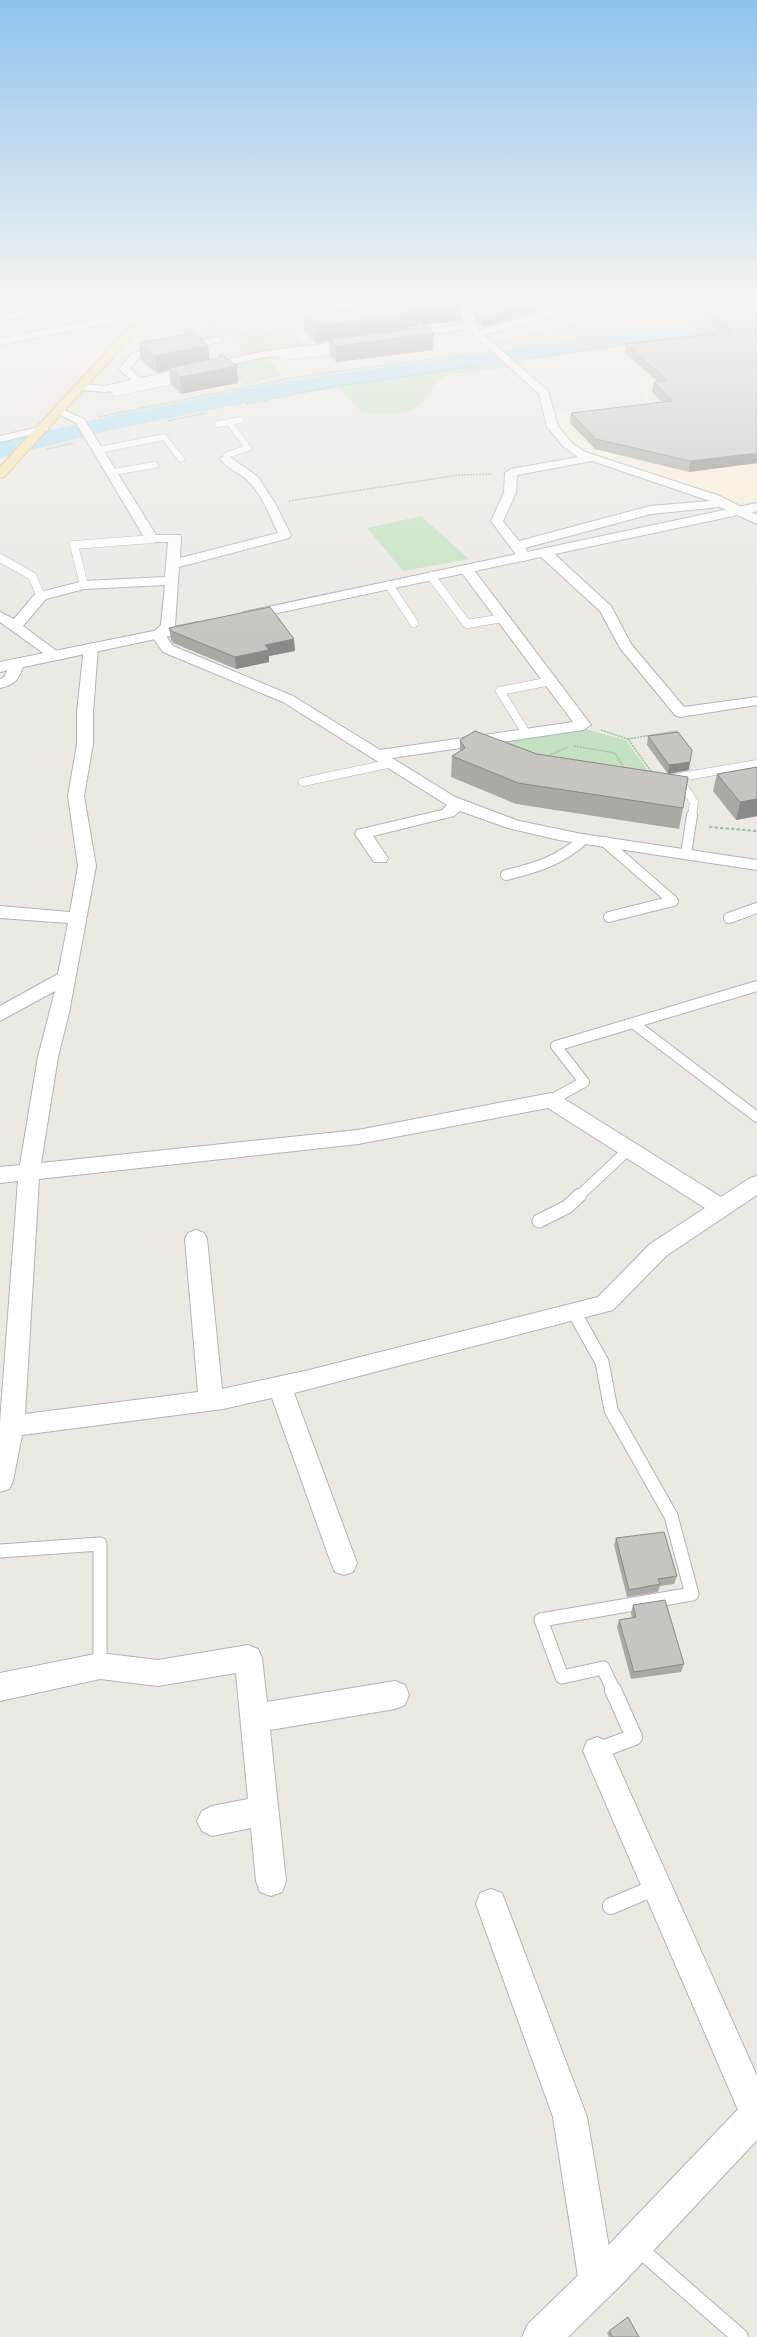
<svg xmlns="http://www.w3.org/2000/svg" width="757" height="2337" font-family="'Nunito Sans',sans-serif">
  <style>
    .commercial { fill: #faefda }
    .education { fill: #dcd8d1 }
    .green { fill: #c4e2c1 }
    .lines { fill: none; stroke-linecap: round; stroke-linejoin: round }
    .river { fill: #a8ddf7; fill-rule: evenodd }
    .lane-far4-casing { stroke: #b0b4b7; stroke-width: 7 }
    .lane-far3-casing { stroke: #b0b4b7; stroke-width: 9 }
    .lane-far2-casing { stroke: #b0b4b7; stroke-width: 12 }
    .lane-far1-casing { stroke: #b0b4b7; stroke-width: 15 }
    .lane-casing { stroke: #b0b4b7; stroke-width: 18 }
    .street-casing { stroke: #b0b4b7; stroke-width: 2 }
    .secondary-casing { stroke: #afb3b7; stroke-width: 2 }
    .primary-casing { stroke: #e4b364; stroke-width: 2 }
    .path-far1 { stroke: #9cc2a2; stroke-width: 1.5; stroke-dasharray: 2 1; stroke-linecap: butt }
    .path { stroke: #9cc2a2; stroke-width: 2; stroke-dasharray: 3.5 2; stroke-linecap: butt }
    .lane-far4 { stroke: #fff; stroke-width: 6 }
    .lane-far3 { stroke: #fff; stroke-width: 8 }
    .lane-far2 { stroke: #fff; stroke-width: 10 }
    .lane-far1 { stroke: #fff; stroke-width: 13 }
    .lane { stroke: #fff; stroke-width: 16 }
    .street { fill: #fff; fill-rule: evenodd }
    .secondary { fill: #fff; fill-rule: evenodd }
    .primary { fill: #f7e4ad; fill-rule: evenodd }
    .wall { fill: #aca9a4; fill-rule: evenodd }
    .shaded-wall { fill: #8c8986 }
    .building { fill: #c8c4bf; stroke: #8c8986 }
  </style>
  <rect width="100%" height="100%" fill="#ece9e3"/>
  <path class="commercial" d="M652,377L757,395V501L738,504L579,452L557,426L549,413L651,408L638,382Z"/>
  <path class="education" d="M608,301H757V312L500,348L492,343L618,313Z"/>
  <path class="green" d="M201,301H344L338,306L337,311L296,321L294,334L307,347L247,355L230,337L161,349Z
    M266,356L282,375L246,385L219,366Z
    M504,364L508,368C495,369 453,372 444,377C433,384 429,394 422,403C410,418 379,413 362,413L339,387Z
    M421,516L469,559L403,571L367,528Z
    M585,729L626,740L654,779L545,765L487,743Z"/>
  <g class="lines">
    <path class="river" d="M757,314V326L274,397L111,430L0,458V442L111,416L274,383Z"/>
    <defs>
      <path id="lane-far4" d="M278,353L283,357L343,350
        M111,388L116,393L185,378
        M218,424L241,420
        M99,450L164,437L181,459
        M226,459L227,455L248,448L229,422
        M113,472L155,465"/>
      <path id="lane-far3" d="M0,558L32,576L41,596
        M431,576L467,624L503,618
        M84,585L74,545L152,539
        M389,585L414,623
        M526,733L500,691L551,681
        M678,778L694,802L692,816
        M668,779L757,764
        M303,782L392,763"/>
      <path id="lane-far2" d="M605,842L673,901L609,917
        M686,854L692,815
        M506,875C536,868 561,860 584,839
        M729,918L757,908
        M633,1023L757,1117
        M551,1100L584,1082L556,1046L757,986
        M579,1196L629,1149"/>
      <path id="lane-far1" d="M539,1221L567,1207L580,1195
        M574,1312L602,1362L611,1410L671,1516L692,1594L541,1620L562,1677L603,1668L614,1691
        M0,1551L100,1544V1666"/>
      <path id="lane" d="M597,1751L634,1737L613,1690
        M611,1906L656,1887
        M637,2247L740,2337"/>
      <path id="street" d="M64,301H83L0,322V316Z
        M456,301H466L479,330L565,306L603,304V308L566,312L484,335L548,391L558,426L571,442L585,452L720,496L757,515V524L720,507L651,514L525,548L531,557L525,561L520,560L491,521L504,493L505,473L511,469L578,457L563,446L547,427L539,394L468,329L404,338L399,335L404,332L465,324ZM592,461L710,501L650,506L519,541L503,521L516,493L517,475Z
        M217,337L221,338V342L139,357L130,369L141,378L261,352L358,339L363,342L358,345L261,358L106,392L81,390L76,387L81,384L106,386L131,380L119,369L132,353Z
        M59,408L84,419L156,535H180L181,538L180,558L278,533C270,516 262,495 249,482C240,472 228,470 220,459L222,457H230L258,477L275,503L291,535L289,538L179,567L175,626L166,636L173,646L293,696L380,750L573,722L459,569L466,565L471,566L591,725L583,730L392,758L455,797L519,821L582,834L757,860V870L559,840L508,828L460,811L454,816L373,836L388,858L386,862H374L355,834L357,830L442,810L447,805L283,702L163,652L151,635L161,625L165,585L84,589L46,599L23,626L62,655L60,658H50L0,622V612L14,619L36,593L84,581L165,577L168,542H147L76,423L53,411Z
        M43,426L49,429L47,431L0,442V436Z
        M545,549L550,550L611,606L631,644L684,707L757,697V705L680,717L675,715L620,648L600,611L540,556L539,553L540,550Z
        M91,643L98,647L93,712V744L84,796L96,866L69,1013L58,1057L41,1163L358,1130L551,1093L558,1095L721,1197L750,1178L757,1176V1195L666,1256L613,1310L294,1393L357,1563L353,1572L344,1575L335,1572L331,1563L272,1398L223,1409L22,1435L13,1481L9,1489L0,1492V1423L18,1181L0,1183V1167L20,1165L38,1057L55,991L0,1021V1006L58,974L68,923L0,918V906L70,912L78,866L68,796L77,744V712L84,647ZM548,1108L705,1208L650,1244L598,1297L309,1370L222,1389L207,1239L204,1233L196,1230L188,1233L185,1239L198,1392L25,1414L39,1179L358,1144Z
        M17,660L24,664C18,679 17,684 0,688V679L4,677L12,661Z
        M248,1645L258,1649L262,1658L267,1702L395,1681L405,1685L409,1695L405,1705L395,1709L270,1730L286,1881L282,1892L271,1896L260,1892L256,1881L251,1828L212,1836L202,1831L197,1821L202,1811L212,1806L248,1799L236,1673L158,1686L100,1679L0,1701V1673L100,1653L158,1660Z
        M597,1737L607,1741L757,2076V2131L745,2126L583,1751L587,1741Z
        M491,1889L502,1893L587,2117L615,2283L610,2296L597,2301L584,2296L579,2283L553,2117L476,1904L480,1893Z"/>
      <path id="secondary" d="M142,317L146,318V322L104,324L0,345V339L104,318Z
        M757,503V511L244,620L237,616L244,612Z
        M198,622L205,626L203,629L0,672V662Z
        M757,2097V2140L623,2283L568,2337H522L528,2324L597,2257L745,2102Z"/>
      <path id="primary" d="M153,301H164L4,477L0,478V467Z"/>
    </defs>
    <use href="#lane-far4" class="lane-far4-casing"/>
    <use href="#lane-far3" class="lane-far3-casing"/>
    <use href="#lane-far2" class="lane-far2-casing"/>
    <use href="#lane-far1" class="lane-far1-casing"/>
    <use href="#lane" class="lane-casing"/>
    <use href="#street" class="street-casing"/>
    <use href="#secondary" class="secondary-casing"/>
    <use href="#primary" class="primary-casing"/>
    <path class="path-far1" d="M295,312L315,310L333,301
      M214,325L212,321L216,319L212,313L217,301
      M278,329H296
      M233,332L255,337L275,334
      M275,337L282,320L295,312L284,301
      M647,341L721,331
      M518,347L709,320
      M532,358L630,344
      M246,404L336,386L486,365
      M98,417L291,378L475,353
      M168,421L206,413
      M47,449L74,443
      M289,501L459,475L492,474
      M601,730L628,739L653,774
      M628,739L677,731
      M574,746L615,753L625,770
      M545,757L568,747"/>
    <path class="path" d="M709,827L757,831"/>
    <use href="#lane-far4" class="lane-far4"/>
    <use href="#lane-far3" class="lane-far3"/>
    <use href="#lane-far2" class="lane-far2"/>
    <use href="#lane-far1" class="lane-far1"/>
    <use href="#lane" class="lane"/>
    <use href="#street" class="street"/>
    <use href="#secondary" class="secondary"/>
    <use href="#primary" class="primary"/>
  </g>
  <path class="wall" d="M355,301H461L462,320L424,325L433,350L336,362L330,356L329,341L316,343L304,331V315L361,307ZM418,326L415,329L410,330V327Z
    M467,301H757V463L689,472L595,449L570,423L571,413L662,402L652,392L654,382L657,381L625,353L626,344L721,333L690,307L589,313L588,311V304H565L483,327L478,325L472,312L473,303H468Z
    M139,343L209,359L238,383L181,394L171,385L169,370L157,373L141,360Z
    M169,628L295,651L269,656V662L236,669L173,643L171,640Z
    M648,736L689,770L668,774L647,745Z
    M460,740L537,754L683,808L679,829L516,804L451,777L452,756L460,751Z
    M757,767V816L736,820L713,791L717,774Z
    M616,1538L677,1576L674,1584L660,1586L658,1592L627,1597L614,1545Z
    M633,1605L684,1664L681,1672L631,1679L617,1627L619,1620L632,1618L631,1613Z
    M628,2317L639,2337H609L607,2333Z"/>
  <path class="shaded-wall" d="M378,301H442L375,306L374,304V311L366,312V303Z
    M468,301H487L468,303Z
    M543,301H565V304L483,327V318Z
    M462,304V320L410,327V330L329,339V341L316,343V326L407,311Z
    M434,333L433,350L336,362V346Z
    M208,345L210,362L169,368V370L157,373L155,356Z
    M237,366L238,383L181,394L180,377Z
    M757,453V463L689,472L690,461Z
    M294,639L295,651L269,656V662L236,669L235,657L265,645Z
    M690,762L689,770L668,774L669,765Z
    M757,799V816L736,820L740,802Z"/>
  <path class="building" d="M364,301H378L366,303Z
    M395,301H461L462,304L407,311L410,314L316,326L304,315L375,306L374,304Z
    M478,301H543L483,318L479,316L473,303Z
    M592,301H627L590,304L588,302Z
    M696,301H757V453L690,461L596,439L571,413L672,401L654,382L667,380L626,344L732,332Z
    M419,321L434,333L336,346L329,339L415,329L418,326Z
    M192,333L208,345L155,356L139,343Z
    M221,354L237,366L180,377L169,368L218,358Z
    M270,607L294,639L265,645L269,650L235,657L171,631L169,628Z
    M475,731L537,754L688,777L683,808L518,783L452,756L465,748L460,740Z
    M678,732L692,750L690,762L669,765L648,736Z
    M757,767V799L740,802L717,774Z
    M664,1532L677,1576L658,1579L660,1584L629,1590L616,1538Z
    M665,1600L684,1664L634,1672L619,1620L636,1617L633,1605Z
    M628,2317L639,2337H613L609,2331Z"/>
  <linearGradient id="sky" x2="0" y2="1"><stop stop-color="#8ec4ee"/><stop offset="0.48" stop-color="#f6f5f2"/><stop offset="1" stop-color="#f6f5f2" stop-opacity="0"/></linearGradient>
  <rect width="757" height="629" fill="url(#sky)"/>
</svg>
